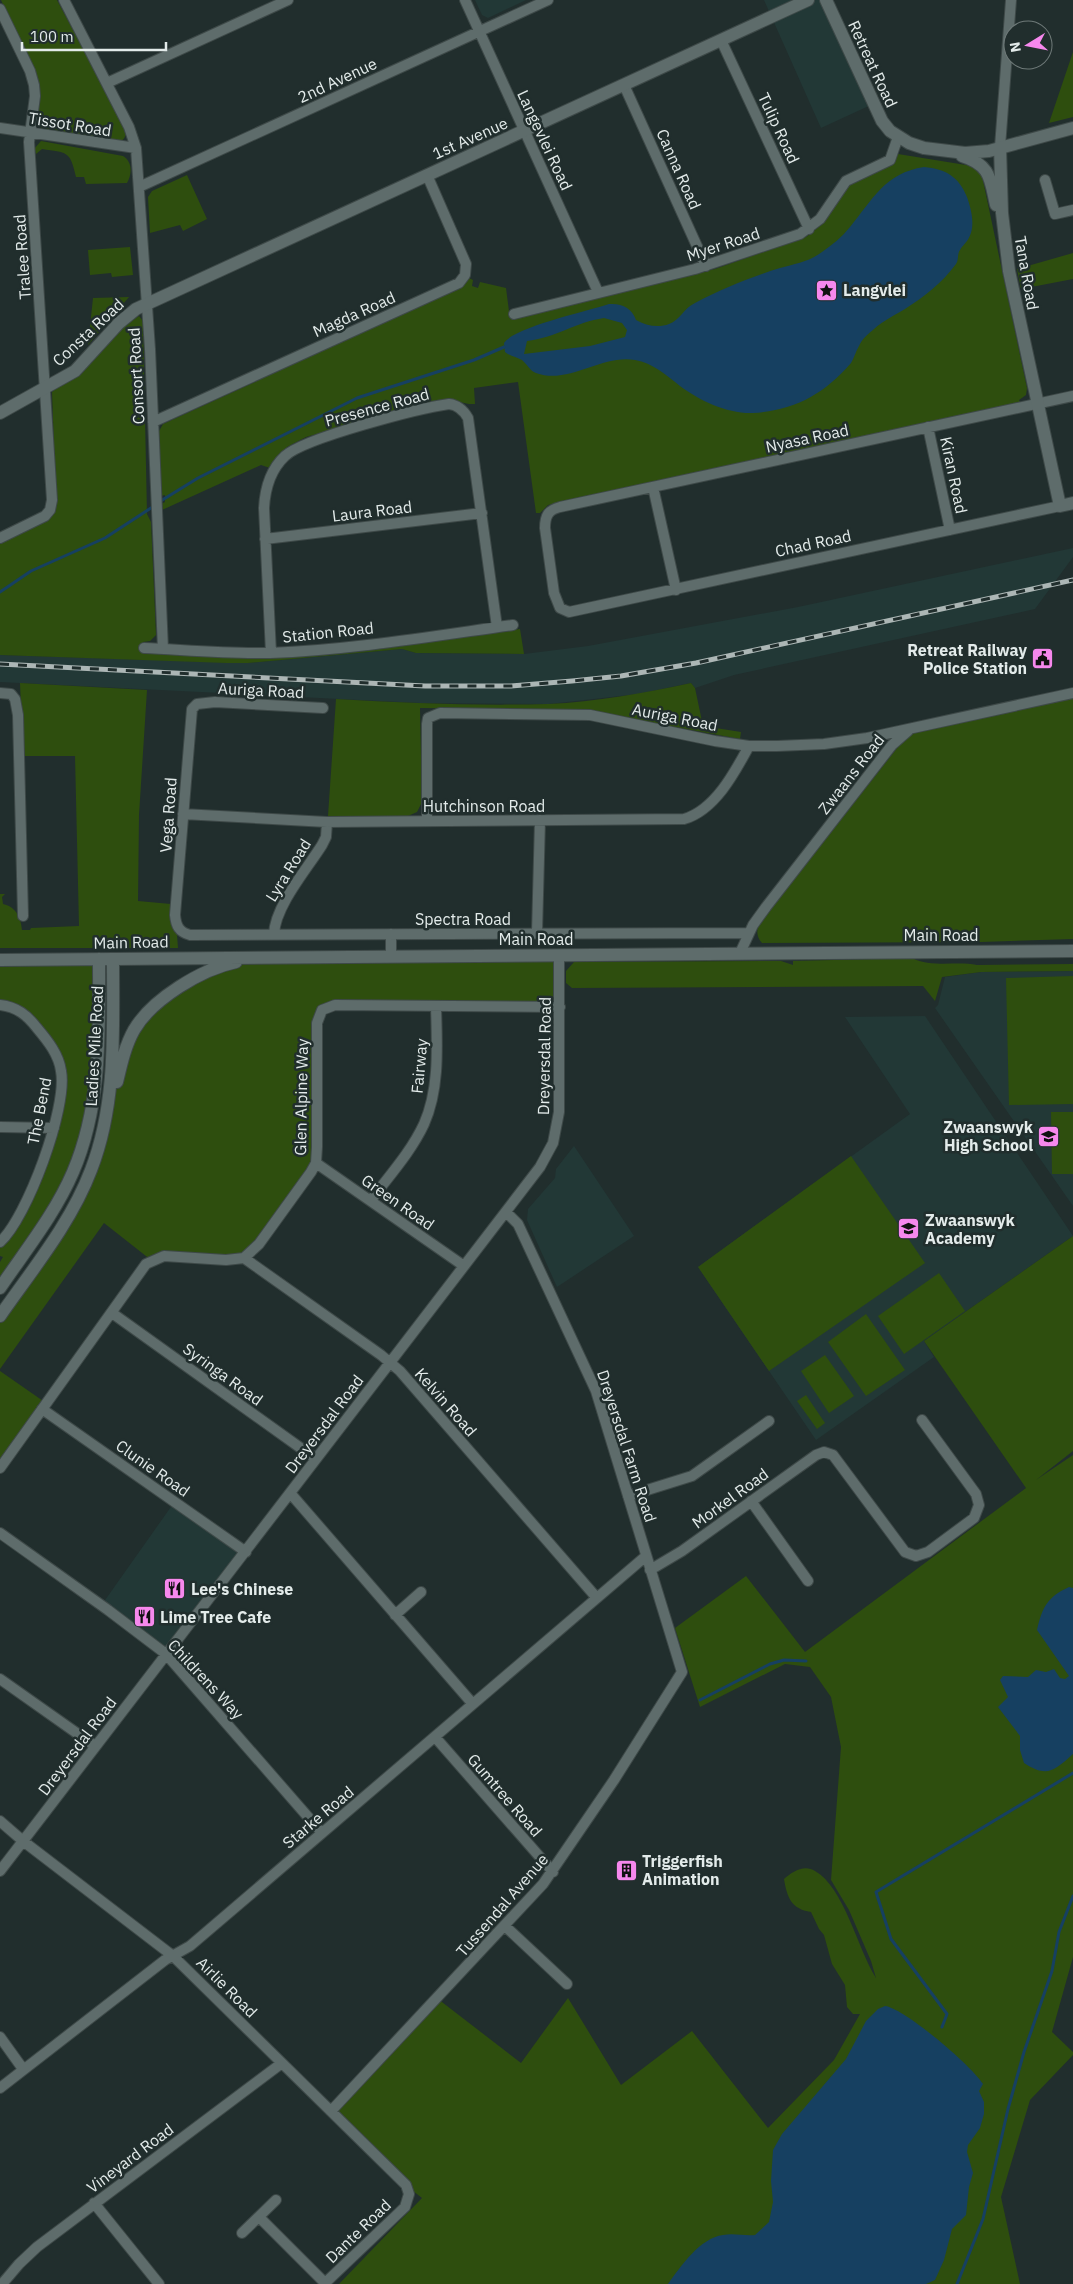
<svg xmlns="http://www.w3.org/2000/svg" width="1073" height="2284" font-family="'IBM Plex Sans',sans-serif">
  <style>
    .built { fill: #223836 }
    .green { fill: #2e4e0e }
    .water { fill: #164061; fill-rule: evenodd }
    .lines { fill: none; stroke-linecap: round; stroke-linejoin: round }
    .stream { stroke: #164061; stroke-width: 3 }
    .street-casing { stroke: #3e4948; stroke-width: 12 }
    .secondary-casing { stroke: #3e4948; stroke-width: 14 }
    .street { stroke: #5e6c6b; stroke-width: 10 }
    .secondary { stroke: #5e6c6b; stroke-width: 12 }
    .rail-casing { stroke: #acb6b5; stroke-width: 5 }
    .rail { stroke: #212e2d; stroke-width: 3; stroke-dasharray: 9; stroke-linecap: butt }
    .labels { text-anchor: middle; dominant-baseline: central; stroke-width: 5; stroke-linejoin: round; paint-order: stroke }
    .street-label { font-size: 16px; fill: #e3ebea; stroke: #212e2d }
    .poi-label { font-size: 16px; font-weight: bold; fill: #e3ebea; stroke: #212e2d; text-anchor: start }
  </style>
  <rect width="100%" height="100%" fill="#212e2d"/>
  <path class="built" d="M475,0H526L488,18L482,15Z
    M764,0H826L873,104L821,128Z
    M1073,548V557L1035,609L734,675L695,688L691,683L638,694L549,704L420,703L0,682V655L248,663L402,649L416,653L524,654L588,646L798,607Z
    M1073,971V1206L935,1008L938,1005L945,977L981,972Z
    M925,1016L1073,1236L924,1341L934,1357L816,1440L698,1267L910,1114L845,1017Z
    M574,1146L634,1236L557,1287L527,1220L528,1209L555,1178L556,1169Z
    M173,1504L241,1551L165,1650L103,1603Z"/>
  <path class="green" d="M1,0H57L124,126C126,133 127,137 121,141L41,128C32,116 41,96 39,82Z
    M1073,52V117L1049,123Z
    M41,141L123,156C133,162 132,174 127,183L86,184L84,177H76C70,150 67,153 42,149L36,154L34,149Z
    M898,154L972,166L982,176L1027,388L1026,395L1019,400L1020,402L548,505L540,513H536L518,382L474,388L475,404C464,405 456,399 445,399L306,437L287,447L270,468L261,465L162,510L161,504L165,502V495L161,496L158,433L163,424L460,288L469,278L473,280L472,286L478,288L480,282L506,288L510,319L715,269L806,237L821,225L850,183L893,162Z
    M187,175L207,219L183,231L180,225L150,233L148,197L152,191Z
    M130,247L133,275L112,277L111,273L90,275L88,250Z
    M1073,253V279L1021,289L1017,269Z
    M129,297L88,345L93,298Z
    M139,316L143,321L147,514L151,522L156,635L150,641L143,642L144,653L287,656L520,629L524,654L416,653L402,649L248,663H227L0,655V544L49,518L56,501L52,392L124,326Z
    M20,683L147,690L139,815L138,901L171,904L170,920L177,935L178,948H0V894H5L2,897L3,904C17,907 21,919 22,930H30L31,928L79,926L75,756H23Z
    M691,683L695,688L703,726L741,732L740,739L584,710L420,708L422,802L417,812L408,816H328L336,699C406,703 477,706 548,704C596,702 644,693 691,683Z
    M1073,698V939L981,942L762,943C757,938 756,931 759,924L905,738L916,732Z
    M559,955L560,1007L335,1005L322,1010L316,1163L244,1258L151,1260L104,1223L0,1369V1316L75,1204L121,1064L148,1013L230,963Z
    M912,958C931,968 957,961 977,965L1073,964V971L981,972L942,977L935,1001L923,986L572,988L566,983V971L574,962L781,961L793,965V961Z
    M99,959V1033L78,1159L0,1288V1262L3,1257L0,1256V1242L43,1162L62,1078L37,1027L0,1005V961Z
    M1073,976V1104L1009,1105L1006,978Z
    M1051,1112H1073V1174H1052Z
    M851,1156L925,1263L769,1371L698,1267Z
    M1073,1236V1451L1036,1480L1073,1455V1957L1052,2032L1073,2052V2055L1030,2100L1001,2197L1020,2284H339L422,2198L408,2187L334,2110L438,1999L521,2063L568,1998L621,2085L692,2031L768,2128L834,2060L860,2014H853L847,2007L845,1985L832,1964L824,1935L819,1929L811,1912C791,1909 787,1897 784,1879C792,1872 804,1864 815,1871C844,1887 858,1950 876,1978L871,1961L849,1910L831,1880L841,1747L831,1697L810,1667L785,1664L700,1707L675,1628L746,1576L805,1652L1026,1488L924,1341Z
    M939,1273L965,1311L904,1354L878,1316Z
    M866,1314L905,1370L866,1396L828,1342Z
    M825,1355L854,1396L829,1413L801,1371Z
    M0,1371L46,1403L0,1468Z
    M806,1395L825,1423L817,1429L797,1401Z"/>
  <path class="water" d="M924,167C946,169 959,177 967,197C972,211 976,229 967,241C965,244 962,246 960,250C957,254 959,260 956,264C943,282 924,297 905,309C895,315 883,321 874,329C868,334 862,339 859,346C856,351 854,358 851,363C823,395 795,410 753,413C728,414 700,401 680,386C666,375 653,363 635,360C602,354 569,385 536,373C530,371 527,364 522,360C517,357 510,356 505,352L504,343C514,327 589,311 609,304C622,303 632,308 636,320C646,326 659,328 669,324C680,320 684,308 695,303C721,289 751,277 780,268C794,264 809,262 822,252C832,245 842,237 850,227C873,199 885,173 924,167ZM604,318L622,323L627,330L625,337L590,346L524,354L527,341C555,338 576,322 604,318Z
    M1069,1587L1073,1588V1754C1054,1771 1047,1778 1024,1763L1020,1750V1736L998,1707L1008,1697L1000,1680L1003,1676L1028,1677L1036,1670L1046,1672L1054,1669L1060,1678L1065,1679L1069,1676L1037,1630C1042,1608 1047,1597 1069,1587Z
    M885,2006C904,2008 972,2066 983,2084L979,2091L984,2102V2114L980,2128L968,2145L967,2152L973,2173L969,2187L966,2215L952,2229L944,2260L935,2280L926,2284H668C681,2266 700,2238 723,2235C734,2233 744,2236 755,2235L769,2222L773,2202L771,2181L773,2150L782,2134L846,2059L866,2021L878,2009Z"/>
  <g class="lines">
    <path class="stream" d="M159,502L198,478L357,398L474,360L504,347
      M0,592L31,571L105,538L154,506
      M700,1700L770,1664L784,1660L806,1661
      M942,2027L947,2014L891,1939L876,1892L1073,1773
      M957,2284L983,2219L1008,2109L1024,2052L1052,1971L1059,1932L1073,1896"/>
    <defs>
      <path id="street" d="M64,0L129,127L136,148L150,349L163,649
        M465,0L598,292
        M0,9L30,71L34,85L35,96L29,142L52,500L50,510L45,516L0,538
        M721,40L809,229
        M107,83L288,0
        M624,85L706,266
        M0,128L136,148
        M1000,147L1011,0
        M1045,180L1055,214L1073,210
        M139,187L548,0
        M514,314L695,269L800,234L820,219L846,181L890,160L898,137
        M153,422L459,283L465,275L466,264L427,175
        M928,427L950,530
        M653,487L676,590
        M1060,506L569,612L560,608L554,593L545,528C545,516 548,510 560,507L1073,396
        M265,539L482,513
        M144,648C186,650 228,654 270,653C350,650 434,636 513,625
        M271,653L264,508C265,489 270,470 285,456C304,438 420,408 449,404C458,405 464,411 468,418L497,627
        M0,693L11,694L15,699L18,715L23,916
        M323,708L215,702L197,704L192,709L175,915C176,926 179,932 190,935L748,933
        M183,814L327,822L684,819C715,810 735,772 749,746
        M427,821V724L428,718L440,713L590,715L715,741L749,746H777L824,744L867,738L1073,693
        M537,933L540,820
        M274,934C275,906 307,869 322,845L326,837L327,822
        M391,934V956
        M740,953L753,925L766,907L892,745L908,731
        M0,1005C17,1007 27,1015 37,1028C48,1041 59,1055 61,1071C68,1107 27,1218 0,1242
        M0,1127L54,1128
        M316,1163L464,1266
        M371,1200C389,1176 411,1152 424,1124C440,1088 437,1045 436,1006
        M244,1258L381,1355L400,1371L596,1597
        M112,1313L316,1459
        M42,1409L246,1552
        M0,1468L146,1264L164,1256L226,1260L244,1258L259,1244L311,1172L316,1163L317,1147V1023L322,1010L335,1005L560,1007
        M291,1494L472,1703
        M628,1496L692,1476L769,1421
        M751,1501L808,1581
        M0,1533L108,1610L166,1654L322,1833
        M650,1570L682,1551L816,1455L824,1452L833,1455L905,1552L916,1556L928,1552L974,1518L979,1505L976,1494L922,1420
        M395,1615L421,1592
        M0,1679L95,1746
        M435,1737L553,1872
        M0,1821L23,1841L173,1956L406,2185L409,2194L405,2207L324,2284
        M0,1871L540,1167L553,1143L559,1112V955
        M506,1927L567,1984
        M0,2037L23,2069
        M0,2088L165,1960L190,1946L646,1556
        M332,2110L543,1884L614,1780L682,1672L596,1391L518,1224L507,1213
        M94,2203L159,2284
        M259,2217L325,2283
        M242,2233L276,2200
        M2,2284L19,2264L37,2247L282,2063"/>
      <path id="secondary" d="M826,0L882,121L890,131L909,143L924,148L965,153L989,151L1073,128
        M1000,147L1002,213L1009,271L1060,506L1073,503
        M962,156C991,165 990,179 996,205
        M0,413L75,371L119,323L136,309L808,0
        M0,960L1073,951
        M117,1082C121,1065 125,1046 134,1030C152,999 202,969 236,962
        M0,1288C25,1251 55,1214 73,1172C102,1104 99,1032 99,959
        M0,1316C32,1270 71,1223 91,1170C117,1103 113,1030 113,959"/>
    </defs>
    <use href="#street" class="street-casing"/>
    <use href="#secondary" class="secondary-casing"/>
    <use href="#street" class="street"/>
    <use href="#secondary" class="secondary"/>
    <defs>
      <path id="rail" d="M0,664L425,686H511L572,681L621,676L696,663L1073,580"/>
    </defs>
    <use href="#rail" class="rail-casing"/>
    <use href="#rail" class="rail"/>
  </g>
  <defs>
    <symbol id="sight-square" viewBox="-11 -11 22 22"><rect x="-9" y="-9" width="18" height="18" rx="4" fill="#f688ed" stroke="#212e2d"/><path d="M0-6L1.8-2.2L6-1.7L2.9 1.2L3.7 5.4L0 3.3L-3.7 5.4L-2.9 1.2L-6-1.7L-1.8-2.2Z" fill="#111"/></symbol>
    <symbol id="civic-square" viewBox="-11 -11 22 22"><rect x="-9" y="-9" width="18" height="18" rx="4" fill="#f688ed" stroke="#212e2d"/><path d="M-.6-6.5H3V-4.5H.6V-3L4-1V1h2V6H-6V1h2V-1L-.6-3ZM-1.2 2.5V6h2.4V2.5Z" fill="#111"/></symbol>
    <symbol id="school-square" viewBox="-11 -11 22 22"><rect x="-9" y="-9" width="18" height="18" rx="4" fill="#f688ed" stroke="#212e2d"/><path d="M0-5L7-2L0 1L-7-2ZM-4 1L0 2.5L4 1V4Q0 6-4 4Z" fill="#111"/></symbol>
    <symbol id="restaurant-square" viewBox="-11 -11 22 22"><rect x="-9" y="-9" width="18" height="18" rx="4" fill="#f688ed" stroke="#212e2d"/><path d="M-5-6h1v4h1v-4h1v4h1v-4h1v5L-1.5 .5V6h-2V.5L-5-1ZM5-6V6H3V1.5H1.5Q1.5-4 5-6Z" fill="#111"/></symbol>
    <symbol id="building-square" viewBox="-11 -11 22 22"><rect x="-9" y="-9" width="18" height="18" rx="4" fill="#f688ed" stroke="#212e2d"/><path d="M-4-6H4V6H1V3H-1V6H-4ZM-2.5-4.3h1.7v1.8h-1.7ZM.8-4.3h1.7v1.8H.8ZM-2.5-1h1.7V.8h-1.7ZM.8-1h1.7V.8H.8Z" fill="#111"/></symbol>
  </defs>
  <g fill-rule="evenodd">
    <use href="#sight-square" x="814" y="278" width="25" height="25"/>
    <use href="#civic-square" x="1030" y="646" width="25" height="25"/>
    <use href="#school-square" x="1036" y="1124" width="25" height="25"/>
    <use href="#school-square" x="896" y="1216" width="25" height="25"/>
    <use href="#restaurant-square" x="162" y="1576" width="25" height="25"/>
    <use href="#restaurant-square" x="132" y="1604" width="25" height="25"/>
    <use href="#building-square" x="614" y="1858" width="25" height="25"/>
  </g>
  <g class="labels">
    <g class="street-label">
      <text transform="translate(873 64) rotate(65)">Retreat Road</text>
      <text transform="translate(337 80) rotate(-25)">2nd Avenue</text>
      <text transform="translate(70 124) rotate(9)">Tissot Road</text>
      <text transform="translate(779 128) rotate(65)">Tulip Road</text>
      <text transform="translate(470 138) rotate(-24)">1st Avenue</text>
      <text transform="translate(545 140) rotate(65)">Langevlei Road</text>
      <text transform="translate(679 169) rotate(66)">Canna Road</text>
      <text transform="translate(723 244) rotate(-18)">Myer Road</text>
      <text transform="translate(22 257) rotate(-94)">Tralee Road</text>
      <text transform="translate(1027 273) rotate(80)">Tana Road</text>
      <text transform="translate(354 314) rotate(-24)">Magda Road</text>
      <text transform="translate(88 332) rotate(-43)">Consta Road</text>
      <text transform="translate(136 376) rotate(-93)">Consort Road</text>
      <text transform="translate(377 407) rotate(-15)">Presence Road</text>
      <text transform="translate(807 438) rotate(-12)">Nyasa Road</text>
      <text transform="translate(954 475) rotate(78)">Kiran Road</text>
      <text transform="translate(372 511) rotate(-7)">Laura Road</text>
      <text transform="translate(813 543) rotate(-12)">Chad Road</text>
      <text transform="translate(328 632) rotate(-6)">Station Road</text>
      <text transform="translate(261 690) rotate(3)">Auriga Road</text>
      <text transform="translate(675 717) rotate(11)">Auriga Road</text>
      <text transform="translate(851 774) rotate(-52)">Zwaans Road</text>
      <text x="484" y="806">Hutchinson Road</text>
      <text transform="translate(168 815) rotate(-86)">Vega Road</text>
      <text transform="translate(288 870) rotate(-58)">Lyra Road</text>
      <text x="463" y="919">Spectra Road</text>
      <text x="941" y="935">Main Road</text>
      <text x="536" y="939">Main Road</text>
      <text transform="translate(131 942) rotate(-1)">Main Road</text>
      <text transform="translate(94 1046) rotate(-87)">Ladies Mile Road</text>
      <text transform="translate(544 1056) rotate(-89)">Dreyersdal Road</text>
      <text transform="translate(419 1066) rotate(-85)">Fairway</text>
      <text transform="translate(301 1097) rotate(-89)">Glen Alpine Way</text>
      <text transform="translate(39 1111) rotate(-79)">The Bend</text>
      <text transform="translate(398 1202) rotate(35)">Green Road</text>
      <text transform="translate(223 1374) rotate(36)">Syringa Road</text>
      <text transform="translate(446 1402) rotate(49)">Kelvin Road</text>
      <text transform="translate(324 1424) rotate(-53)">Dreyersdal Road</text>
      <text transform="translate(627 1446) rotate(72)">Dreyersdal Farm Road</text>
      <text transform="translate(153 1468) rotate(35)">Clunie Road</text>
      <text transform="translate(730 1498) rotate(-36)">Morkel Road</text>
      <text transform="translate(206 1679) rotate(47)">Childrens Way</text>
      <text transform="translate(77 1746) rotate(-53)">Dreyersdal Road</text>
      <text transform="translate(505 1795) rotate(49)">Gumtree Road</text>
      <text transform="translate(318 1817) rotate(-40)">Starke Road</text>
      <text transform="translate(502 1905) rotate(-49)">Tussendal Avenue</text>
      <text transform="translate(227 1987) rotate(45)">Airlie Road</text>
      <text transform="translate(130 2158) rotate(-37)">Vineyard Road</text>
      <text transform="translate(358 2231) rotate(-44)">Dante Road</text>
    </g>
    <g class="poi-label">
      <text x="843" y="290">Langvlei</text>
      <text x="1027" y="650" text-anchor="end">Retreat Railway<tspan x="1027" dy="18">Police Station</tspan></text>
      <text x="1033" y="1127" text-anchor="end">Zwaanswyk<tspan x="1033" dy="18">High School</tspan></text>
      <text x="925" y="1220">Zwaanswyk<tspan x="925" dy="18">Academy</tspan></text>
      <text x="191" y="1589">Lee's Chinese</text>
      <text x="160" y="1617">Lime Tree Cafe</text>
      <text x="642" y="1861">Triggerfish<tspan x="642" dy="18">Animation</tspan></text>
    </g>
  </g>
  <g transform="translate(1028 45) rotate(260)"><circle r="24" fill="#212e2d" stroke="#6f7a79"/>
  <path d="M0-4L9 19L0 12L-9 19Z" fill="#f688ed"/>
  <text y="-8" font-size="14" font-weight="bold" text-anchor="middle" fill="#e3ebea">N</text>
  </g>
  <path d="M22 42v8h144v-8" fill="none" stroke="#e3ebea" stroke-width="2.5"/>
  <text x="30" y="42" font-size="15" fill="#e3ebea" stroke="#212e2d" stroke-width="4" paint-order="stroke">100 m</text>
</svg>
